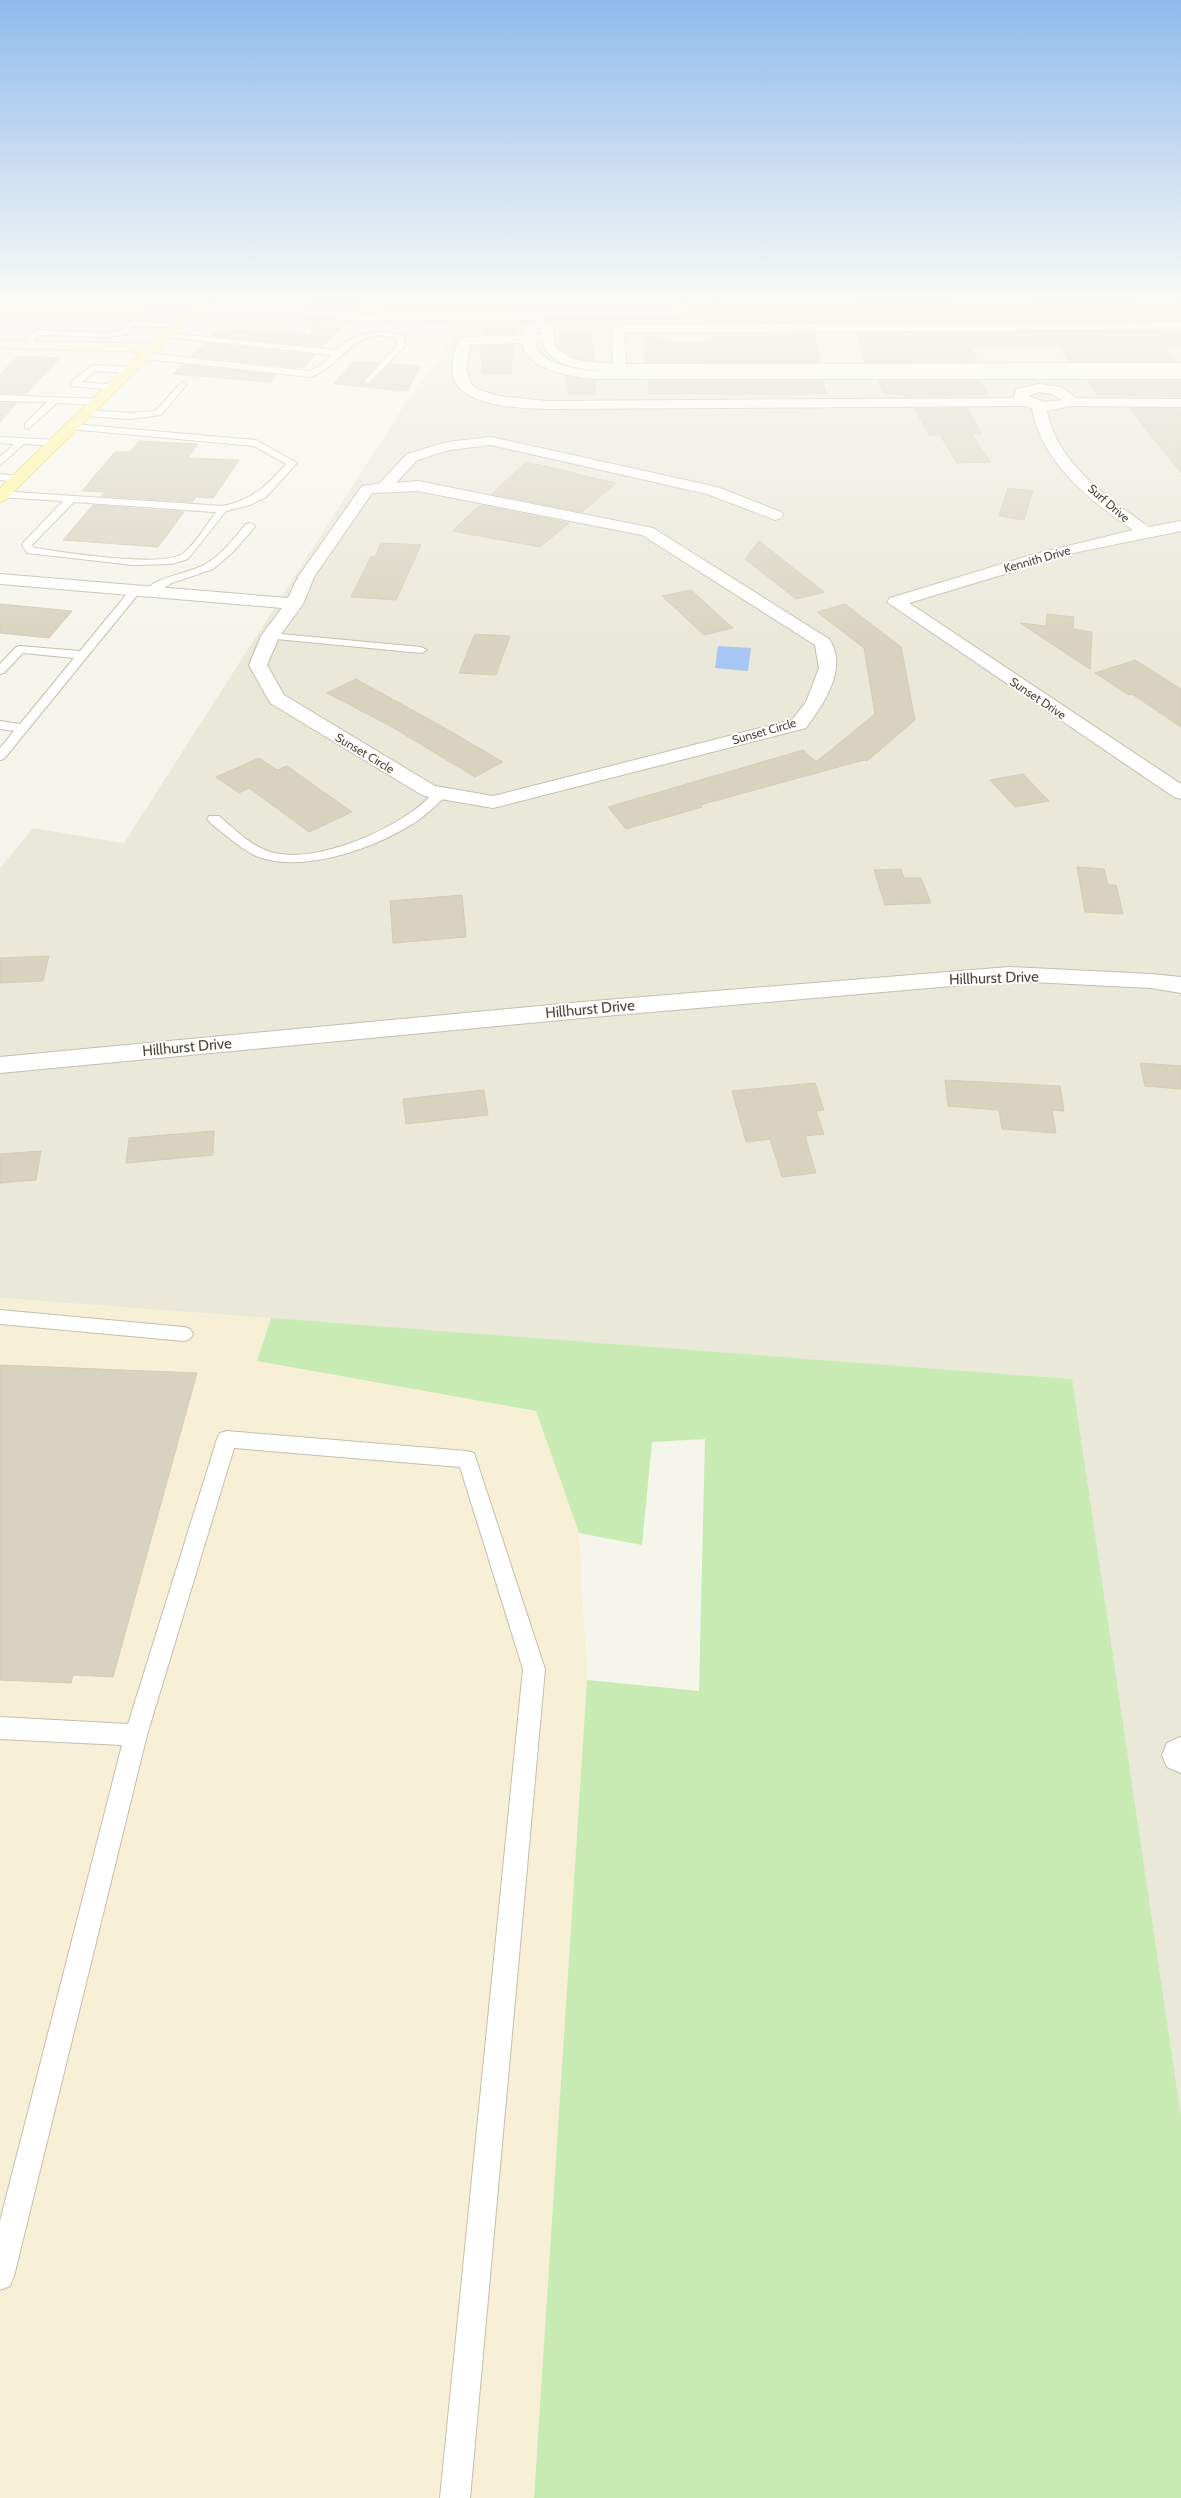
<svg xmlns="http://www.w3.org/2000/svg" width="1181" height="2498" font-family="Cabin,sans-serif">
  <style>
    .residential { fill: #eae8d9 }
    .commercial { fill: #f7f0d7 }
    .green { fill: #c7ebb3 }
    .water { fill: #a7c6f3 }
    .building { fill: #d8d3c0; stroke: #d3cdb3 }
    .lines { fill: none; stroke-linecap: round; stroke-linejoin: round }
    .lane-casing { stroke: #c2bfad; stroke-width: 2 }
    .street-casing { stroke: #c2bfad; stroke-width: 2 }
    .secondary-casing { stroke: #d7d29a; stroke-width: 2 }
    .primary-casing { stroke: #e8d967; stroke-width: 2 }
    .lane { fill: #fff; fill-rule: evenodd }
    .street { fill: #fff; fill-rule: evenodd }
    .secondary { fill: #fffccc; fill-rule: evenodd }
    .primary { fill: #fff59b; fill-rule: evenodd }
    .labels { text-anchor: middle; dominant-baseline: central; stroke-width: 4; stroke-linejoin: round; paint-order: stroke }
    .far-street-label { font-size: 12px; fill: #4b4738; stroke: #fff }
    .street-label { font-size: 15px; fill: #4b4738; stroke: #fff }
  </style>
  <rect width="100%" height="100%" fill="#f6f5eb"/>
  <path class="residential" d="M523,297H1181V2116L1071,1379L0,1298V868L33,828L124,843L407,401L472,312H521Z"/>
  <path class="commercial" d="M0,1298L271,1318L257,1361L536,1411L579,1533L587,1680L534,2498H0Z"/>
  <path class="green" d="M271,1318L1072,1379L1181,2116V2498H534L587,1680L699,1691L705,1439L652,1442L642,1545L579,1533L536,1411L257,1361Z"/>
  <path class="water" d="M718,646L751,648L748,671L715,668Z"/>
  <path class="building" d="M316,297H366L355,311L315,307Z
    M860,297H932L957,307L1040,305L1033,297H1111L1131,305H1181V319L852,322L848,309H865Z
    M810,309L812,322H773L753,311Z
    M313,319L345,322L323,347L212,336L219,329L311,335Z
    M483,329H514V333L482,334Z
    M590,330L595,361L574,357L562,351L559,331Z
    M1181,331V347H1166L1176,361H1069L1061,346L971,347L978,361L865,362L856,333Z
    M794,334H814L820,362H645V337L670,338L671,343H711L712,337L799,336Z
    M205,343L315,355L303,368L191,356Z
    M513,345L511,374H482L481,346Z
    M18,356L60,358L26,394L0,393V374Z
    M354,361L379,363L363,380L368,386L390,364L421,366L407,391L333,384Z
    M182,365L276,375L270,382L173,374Z
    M566,376L595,381V394H569Z
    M648,381H823L826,394H649Z
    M879,381H981L988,394L909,397L901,394L883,393Z
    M1088,381H1181V397L1096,394Z
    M0,403H17L0,422Z
    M967,408L982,434H972L990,462L957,463L940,435H929L915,409Z
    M1129,408L1181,409V473Z
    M139,441L198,444L188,458L239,460L213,498L196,497L192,502L101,496L105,492L82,491L115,452H130Z
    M526,462L576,473L575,474L616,483L582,512L492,494Z
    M1008,488L1033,491L1024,520L999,516Z
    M93,505L184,512L158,547L63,540Z
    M480,505L569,523L540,547L452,531Z
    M759,541L824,592L796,599L745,559Z
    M381,543L421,545L396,600L351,597L371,556L375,557Z
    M691,590L733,628L704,635L662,596Z
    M0,604L72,611L49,638L0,633Z
    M845,604L901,647L915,720L867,761L864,760L700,805L702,807L626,829L608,807L803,750L816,762L875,714L864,648L817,612Z
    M1047,614L1074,617L1073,629L1092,632L1090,669L1020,623L1046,626Z
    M475,634L510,636L496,675L459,673Z
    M1135,660L1181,689V727L1132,694L1129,695L1095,673Z
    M356,679L443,727L503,762L475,777L392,727L327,693Z
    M259,758L277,770L287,766L352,812L309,832L249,788L239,793L216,777Z
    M1023,774L1049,801L1015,807L990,780Z
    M1077,867L1104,869L1108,885H1116L1123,914L1085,912Z
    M901,869L904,878H921L931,903L885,905L874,870Z
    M462,895L466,937L393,943L390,901Z
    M49,956L43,981L0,983V958Z
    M1140,1063L1181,1066V1089L1145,1086Z
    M945,1080L1060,1086L1064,1111L1052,1110L1056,1133L1002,1129L999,1110L948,1106Z
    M815,1083L824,1110L816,1111L824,1134L805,1136L816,1173L782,1177L770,1139L746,1142L732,1091Z
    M484,1090L488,1115L406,1124L403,1099Z
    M214,1131L213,1155L126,1163L129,1138Z
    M41,1151L36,1180L0,1183V1154Z
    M0,1365L197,1373L113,1677L73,1675L71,1683L0,1680Z"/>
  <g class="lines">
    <defs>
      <path id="lane" d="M127,297H140L162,305L194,306L198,308L194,310L161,309Z
        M129,322L177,323L181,325L177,327L134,326L126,335L107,337L39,335L26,347L19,345L37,330L107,333L121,331Z
        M387,332L404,336L405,346L368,384L364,381L397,346V339C355,323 341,368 310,377L145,359L141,356L145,353L310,371L322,365L331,355L167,337L163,335L167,333L335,350C350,337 368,331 387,332Z
        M93,365L131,367L135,370L131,373L95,371L82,382L117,385V389L114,390L71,386V382Z
        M182,382L186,385L161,415L129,419L86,416L82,413L86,410L129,413L155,411Z
        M0,395L98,399L102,402L98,405L57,403L28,429L25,428V424L47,402L0,401Z
        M73,424L256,440L297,463L266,497L250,505L226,511L188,559L172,564L133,565L27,553L22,545L23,543L63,501L0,497V491L223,506C252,500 267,486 286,464L254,446L70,429L68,427ZM74,502L213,512H216C206,525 196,544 182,554C160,568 63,552 34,548L32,545Z
        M0,437L56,440L61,443L56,446L24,444L0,465V457L14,444L0,443Z
        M0,474L19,476L24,479L19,482L0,480Z
        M250,523L255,526L254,528L232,553L213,569L172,583L153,594H145L144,592C158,575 185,575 204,565C221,556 234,538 246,524Z
        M135,588L139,589V593L4,759L0,760V748L14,731L0,729V721L20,724L74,658L23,653L4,673L0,674V664L16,647L20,646L80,651L131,589Z
        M270,633L421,647L427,650L421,653L266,638L264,636Z
        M441,789L446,790L447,793L446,796C437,804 429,812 420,819C379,847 304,875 256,856C246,851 236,844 228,837C221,831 213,826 207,819L209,816H219C233,828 248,843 265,850C306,867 377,836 410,813C420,807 428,798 436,790Z
        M0,1310L184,1327L190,1329L193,1334L190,1339L184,1341L0,1324Z
        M227,1431L467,1451L474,1453L545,1669L470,2498H440L523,1669L460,1467L234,1448L147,1735L14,2276L10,2286L0,2290V2221L122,1745L0,1739V1717L128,1724L217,1439L220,1433Z"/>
      <path id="street" d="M705,297H724L674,316L644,319H539L550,323C555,331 553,339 556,346C565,363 597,362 613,364L612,331L613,328L626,325L1181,321V329L624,333L626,364L1181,363V379H595C573,377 526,370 522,343L470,345L466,370L471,384L479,390L499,396L547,401L1014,398L1016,389L1039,384L1061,387L1076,398L1181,399V407L1071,406L1047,411C1057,463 1107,498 1149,527L1181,521V531L1078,552L909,603L1181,784V799L1174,797L887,602L890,598L1031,555L1133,530C1090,501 1041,462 1032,408L1025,406L547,409C522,408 460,407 453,376C451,364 455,352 458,341L464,337L523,335L527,323L537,320L360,321L264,313L194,312L188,308L194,304L264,305L360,313L644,311L672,308ZM537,328H541L542,334L536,335ZM535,342H542C550,369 590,370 613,372C592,371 539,369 535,342ZM1039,392L1052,394L1062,400L1045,402L1028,396Z
        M491,437L717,487L781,512L783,515L781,518L775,520L707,494L491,445L449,450L417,460L396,483L418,481L653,528L829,639C849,668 823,705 806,728L493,808L429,797L422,795L270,703L249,665L261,636L282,608L0,584V574L288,598L298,577L362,486L379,484L407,454L447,442ZM418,491L642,535L815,645L819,668L806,702L792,720L493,796L435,786L284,695L267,665L279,637L303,604L314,577L372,493Z
        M1009,967L1151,974L1181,977V993L1151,988L1009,981L582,1018L0,1073V1057L582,1002Z
        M1180,1737H1181V1773L1167,1767L1162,1755L1167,1743Z"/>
      <path id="secondary" d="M0,340L153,344L160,348L153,352L0,348Z"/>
      <path id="primary" d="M198,297H211L5,500L0,502V488Z"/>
    </defs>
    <use href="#lane" class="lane-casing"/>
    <use href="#street" class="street-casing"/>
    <use href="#secondary" class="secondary-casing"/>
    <use href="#primary" class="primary-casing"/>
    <use href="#lane" class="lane"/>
    <use href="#street" class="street"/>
    <use href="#secondary" class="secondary"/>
    <use href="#primary" class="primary"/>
  </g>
  <linearGradient id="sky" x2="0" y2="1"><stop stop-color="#8ebbec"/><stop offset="0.46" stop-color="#fbfaf6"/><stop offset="1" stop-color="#fbfaf6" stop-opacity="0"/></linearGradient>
  <rect width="1181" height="647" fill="url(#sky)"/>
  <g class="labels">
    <g class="far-street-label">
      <text transform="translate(1109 503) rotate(41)">Surf Drive</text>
      <text transform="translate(1037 559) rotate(-16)">Kennith Drive</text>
      <text transform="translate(1038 698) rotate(34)">Sunset Drive</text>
      <text transform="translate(764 731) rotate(-16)">Sunset Circle</text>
      <text transform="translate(365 753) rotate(31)">Sunset Circle</text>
    </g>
    <g class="street-label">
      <text transform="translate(994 978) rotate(-2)">Hillhurst Drive</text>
      <text transform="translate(590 1009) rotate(-5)">Hillhurst Drive</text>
      <text transform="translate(187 1047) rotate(-5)">Hillhurst Drive</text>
    </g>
  </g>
</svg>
